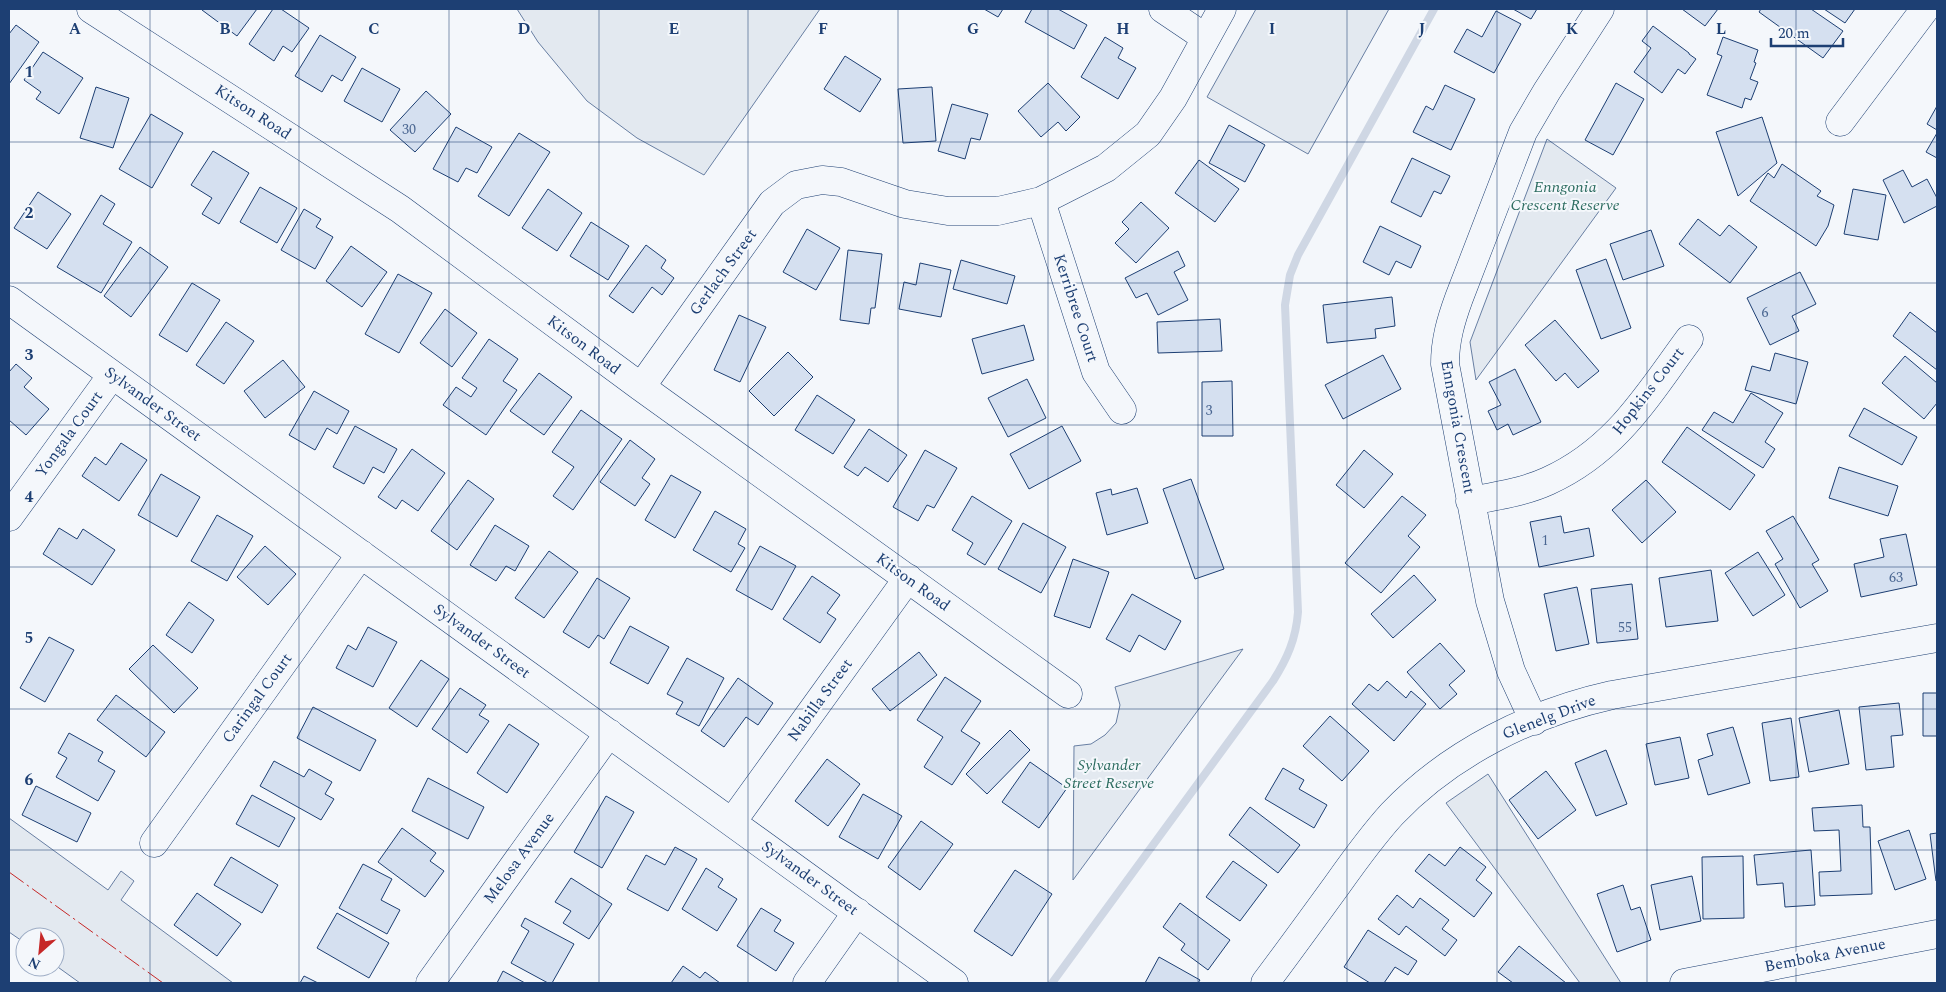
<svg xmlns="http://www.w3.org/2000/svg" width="1946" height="992" font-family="Spectral,serif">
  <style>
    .green { fill: #e3e9f0; stroke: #687fa3 }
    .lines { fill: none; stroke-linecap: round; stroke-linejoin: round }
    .stream { stroke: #cfd7e4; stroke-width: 8 }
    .building { fill: #d5e0f0; stroke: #1d3f73 }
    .minor-casing { stroke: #1d3f73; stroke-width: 29 }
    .minor { stroke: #f4f7fb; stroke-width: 28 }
    .power { stroke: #c62828; stroke-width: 1; stroke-dasharray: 18 4 2.5 4; stroke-linecap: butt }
    .grid { fill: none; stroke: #1d3f73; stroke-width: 1; stroke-opacity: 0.55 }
    .labels { text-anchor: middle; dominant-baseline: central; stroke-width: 4; stroke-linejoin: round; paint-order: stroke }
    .number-label { font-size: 14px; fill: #4b6792 }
    .street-label { font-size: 16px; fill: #1d3f73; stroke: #f4f7fb }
    .park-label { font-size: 16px; font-style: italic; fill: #2c6c60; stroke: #f4f7fb }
    .grid-label { font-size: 16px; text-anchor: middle; font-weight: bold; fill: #1d3f73; stroke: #f4f7fb; stroke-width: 4; stroke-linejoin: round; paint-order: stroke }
  </style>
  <rect width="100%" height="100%" fill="#f4f7fb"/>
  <path class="green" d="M517,9H820L704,175L637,138L587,101L538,42Z
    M1256,9H1389L1308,154L1207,97Z
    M1547,139L1616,188L1476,380L1470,342Z
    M1243,649L1073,880L1074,746L1091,744L1105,735L1116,723L1120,705L1115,687Z
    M1488,774L1621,983H1580L1446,803Z
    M9,818L108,890L121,871L134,881L121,900L233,983H80L55,965V937H25V943L9,932Z"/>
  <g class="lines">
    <path class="stream" d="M1052,983L1273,681C1287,659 1296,639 1298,612L1285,305L1290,275L1298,255L1434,9"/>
  </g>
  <path class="building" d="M203,9H257L237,36L202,10Z
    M273,9H281L309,28L292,52L283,46L274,61L249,44Z
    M984,9H1003L998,17Z
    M1032,9H1058L1087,25L1074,49L1025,22Z
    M1513,9H1537L1531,19Z
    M1682,9H1718L1705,26Z
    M1761,9H1811L1843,31L1823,58L1759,12Z
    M1824,9H1855L1845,23Z
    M1496,11L1521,24L1494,73L1454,52L1467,29L1482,37Z
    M16,25L39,42L9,84V34Z
    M1653,26L1689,53V54L1696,59L1685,74L1678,69L1662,93L1634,72L1651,48L1642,41Z
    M320,35L356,57L342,81L332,75L322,92L295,76Z
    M1105,37L1123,48L1118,58L1136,68L1118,99L1081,77Z
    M1723,37L1758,50L1754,62L1756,63L1750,79L1758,82L1751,100L1745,98L1742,108L1707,95L1722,56L1717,54Z
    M43,52L83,78L59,114L36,99L41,92L24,80Z
    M845,56L881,79L860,112L824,89Z
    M362,68L400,89L382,122L344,101Z
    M1048,83L1080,117L1066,131L1058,122L1041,137L1018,111Z
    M1616,83L1644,99L1613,155L1585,140Z
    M1445,85L1475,99L1451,150L1413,132L1426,106L1433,110Z
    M96,87L129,98L113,148L80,138Z
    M932,87L936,141L903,143L898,89Z
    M426,91L451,114L415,152L390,130Z
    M952,104L988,114L980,140L971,138L965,159L938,151Z
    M1937,106V130L1927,124Z
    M151,114L183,133L152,188L119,169Z
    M1762,117L1777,163L1738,196L1716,132Z
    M1229,125L1265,145L1245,182L1209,163Z
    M456,127L492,147L477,173L466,168L458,182L433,169Z
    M519,133L550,152L509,216L478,196Z
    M1937,133V158L1926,152Z
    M213,151L249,173L219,224L202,214L212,198L191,185Z
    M1412,158L1450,176L1441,194L1434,191L1421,217L1391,202Z
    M1199,160L1239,189L1215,222L1175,193Z
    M1782,164L1821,191L1817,196L1834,205L1828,226L1816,246L1750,201L1768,173L1774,178Z
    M1903,170L1912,187L1927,179L1937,198V206L1904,223L1883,180Z
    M260,187L297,208L277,243L240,222Z
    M548,189L582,213L557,251L522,228Z
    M1853,189L1886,195L1878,240L1844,234Z
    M38,192L71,214L47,249L14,228Z
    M101,195L115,204L103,224L132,242L101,293L57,267Z
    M1141,202L1169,228L1136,263L1115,243L1129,229L1122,222Z
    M304,209L321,219L316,227L333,237L315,269L281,250Z
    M1698,219L1720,236L1729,225L1757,247L1730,283L1679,244Z
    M591,222L629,246L608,280L570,256Z
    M1380,226L1421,246L1411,268L1396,261L1389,275L1363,262Z
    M807,229L840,248L816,290L783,272Z
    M1651,230L1664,266L1623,280L1610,244Z
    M646,245L666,260L661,268L674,278L662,295L652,287L633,313L609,296Z
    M351,246L387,272L362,307L326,281Z
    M140,247L168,267L131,317L104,296Z
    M848,250L882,254L875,308H871L869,324L840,320Z
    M1178,251L1185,266L1174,272L1188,300L1158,315L1147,293L1136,298L1125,278Z
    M1606,259L1631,328L1601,339L1576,270Z
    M961,260L1015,276L1007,304L953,289Z
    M920,263L951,270L941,317L899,309L904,282L916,285Z
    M1800,272L1816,304L1792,316L1799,331L1770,345L1747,298Z
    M398,274L432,293L399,353L365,334Z
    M192,283L220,300L187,352L159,335Z
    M1392,297L1395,326L1375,329L1376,338L1327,343L1323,305Z
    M445,309L477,333L452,367L420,343Z
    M1910,312L1937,333V370L1893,336Z
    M739,315L766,327L740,382L714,370Z
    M1220,319L1222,351L1158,353L1157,322Z
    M1555,320L1599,371L1578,388L1565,373L1556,381L1525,345Z
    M226,322L254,341L224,384L196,365Z
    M1024,325L1034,360L982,374L972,339Z
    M489,339L518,359L503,381L517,390L486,435L443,405L456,387L471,397L477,388L462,378Z
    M788,352L813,377L774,416L749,391Z
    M1775,353L1808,362L1796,404L1745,390L1752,366L1770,371Z
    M1383,355L1401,389L1343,419L1325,385Z
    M1905,356L1937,383V403L1924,419L1882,383Z
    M283,360L305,387L265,418L244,391Z
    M16,364L32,378L24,387L49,409L26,435L9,420V372Z
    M1515,369L1541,422L1513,435L1508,424L1497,430L1488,411L1501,405L1489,382Z
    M539,373L572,397L544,435L510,411Z
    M1027,379L1046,418L1008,437L988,398Z
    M1232,381L1233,436H1202V382Z
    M314,391L349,411L337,434L327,428L315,450L289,435Z
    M1751,393L1783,413L1765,442L1775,449L1763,468L1702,430L1714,412L1733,423Z
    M817,395L855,420L833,454L795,430Z
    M1864,408L1917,437L1902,465L1849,436Z
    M581,410L622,439L573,510L553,496L574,467L552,452Z
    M355,426L397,449L384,473L373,467L364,484L333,467Z
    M1062,426L1081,461L1029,489L1010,454Z
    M1687,427L1755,475L1730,510L1662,462Z
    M869,429L907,455L888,482L865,467L858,476L844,467Z
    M630,440L655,459L642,478L650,484L635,506L600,482Z
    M121,443L147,460L119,501L82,476L95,457L106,465Z
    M412,449L445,473L418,511L402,500L396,509L378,497Z
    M925,450L957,468L934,508L927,505L918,521L893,507Z
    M1364,450L1393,474L1364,508L1336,485Z
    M1839,467L1898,486L1888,516L1829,498Z
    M161,474L200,497L177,537L138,515Z
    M671,475L701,492L675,538L645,520Z
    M1191,479L1224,569L1195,579L1163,489Z
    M468,480L494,499L457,550L431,531Z
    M1646,480L1676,512L1642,543L1612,510Z
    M1137,488L1148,523L1107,535L1096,493L1111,489L1112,495Z
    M972,496L1012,521L985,565L967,554L973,543L952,530Z
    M1402,496L1426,515L1408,536L1420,547L1381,593L1345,563Z
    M715,511L746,529L738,544L745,548L731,572L693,550Z
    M217,515L253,536L227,581L191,561Z
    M1561,516L1564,533L1589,528L1594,556L1539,567L1530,522Z
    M1793,516L1819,560L1812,564L1828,591L1800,608L1775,564L1783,559L1766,531Z
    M1023,523L1066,547L1041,593L998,569Z
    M495,525L529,546L515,571L506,566L496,581L470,565Z
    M59,528L77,539L83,529L115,550L92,585L43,554Z
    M1906,534L1917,585L1861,597L1854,564L1884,557L1880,539Z
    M265,546L296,574L268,605L237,577Z
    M760,546L796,566L772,610L736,590Z
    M549,551L578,572L544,618L515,598Z
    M1758,552L1785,595L1753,616L1725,573Z
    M1073,559L1109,572L1090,628L1054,616Z
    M1711,570L1718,621L1666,627L1659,578Z
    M1414,575L1436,600L1393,638L1371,614Z
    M812,576L840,595L827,613L836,619L820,643L783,619Z
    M597,578L630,598L604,639L598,635L589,648L563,632Z
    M1632,584L1638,639L1597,643L1591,589Z
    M1577,587L1589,644L1556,651L1544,594Z
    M1132,594L1181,621L1165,650L1139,635L1130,652L1106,639Z
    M189,602L214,620L192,653L166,635Z
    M630,626L669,647L648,684L610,663Z
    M368,627L397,642L373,687L336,668L348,645L356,650Z
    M49,637L74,650L45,702L20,688Z
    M1440,643L1465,671L1449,685L1457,694L1440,709L1407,672Z
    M153,645L198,688L174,713L129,669Z
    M919,652L937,675L890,711L872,689Z
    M687,658L724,678L699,726L676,714L683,702L667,694Z
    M421,660L449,679L417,727L389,708Z
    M945,677L981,701L961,731L980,743L952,785L924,767L943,737L917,720Z
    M738,678L773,703L758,725L746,717L724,747L701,731Z
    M1387,681L1406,698L1411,691L1426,704L1394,741L1352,704L1369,684L1378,691Z
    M460,688L486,705L479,715L489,721L467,753L432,729Z
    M1923,693H1937V736H1923Z
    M116,695L165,732L146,757L97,720Z
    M1899,703L1903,735L1891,736L1894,767L1866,770L1859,707Z
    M313,707L376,740L360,771L297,738Z
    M1839,710L1849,764L1809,772L1799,718Z
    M1330,716L1369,751L1342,781L1303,746Z
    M1791,718L1799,777L1770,781L1762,723Z
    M509,724L539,744L507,793L477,773Z
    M1733,727L1750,783L1708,795L1698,760L1713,755L1707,734Z
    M1010,730L1030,750L987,794L966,774Z
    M69,733L103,752L98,761L115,771L98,801L56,777L67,758L58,753Z
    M1680,737L1689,778L1655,785L1646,744Z
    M1606,750L1627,804L1596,816L1575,763Z
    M827,759L860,784L828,826L795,801Z
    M274,761L304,777L309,769L332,782L325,794L334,799L321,820L260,786Z
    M1030,762L1067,788L1039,828L1002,802Z
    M1283,768L1304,780L1299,789L1327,805L1314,828L1265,799Z
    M1546,771L1576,810L1538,839L1509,800Z
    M428,778L484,807L468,839L412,811Z
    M36,786L91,813L77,842L22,815Z
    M863,794L902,816L878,859L839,837Z
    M252,795L295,818L279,847L236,824Z
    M606,796L634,812L602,868L574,852Z
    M1862,805L1863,827H1870L1872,894L1820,896L1819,872L1841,871L1839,830L1814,831L1812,808Z
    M1250,807L1300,845L1278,873L1229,835Z
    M921,821L953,844L920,890L888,867Z
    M402,828L436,853L430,861L444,871L425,897L378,862Z
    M1909,830L1926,879L1895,890L1878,841Z
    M1937,833V881H1936L1930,834Z
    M675,847L697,859L668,911L627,889L646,855L665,865Z
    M1460,847L1486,867L1476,880L1492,893L1474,917L1415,871L1429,854L1445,866Z
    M1811,850L1815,905L1785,907L1783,883L1757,885L1754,855Z
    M1743,856L1744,918L1703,919L1702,857Z
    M231,857L278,885L262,913L214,885Z
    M1233,861L1267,885L1240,921L1206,897Z
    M363,864L392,879L381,900L400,910L387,934L339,908Z
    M706,868L723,879L718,887L737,899L717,931L682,909Z
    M1015,870L1052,894L1012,956L974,931Z
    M1692,876L1701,921L1660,930L1651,885Z
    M571,878L612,904L589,939L563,923L571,911L555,902Z
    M1623,885L1631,910L1640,907L1651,940L1617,952L1597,894Z
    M197,893L241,924L217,956L174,925Z
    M1397,895L1413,908L1420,898L1449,920L1442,929L1457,940L1445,956L1406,926L1399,935L1378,919Z
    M1180,903L1230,940L1208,970L1181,950L1185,944L1163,927Z
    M761,908L781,920L774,931L794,943L776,971L737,946Z
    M337,913L389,943L369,978L317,948Z
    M525,918L574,944L552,983H548L511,963L529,931L521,926Z
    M1368,930L1417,961L1408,975L1395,967L1384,983H1370L1344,967Z
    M1519,946L1566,983H1513L1498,972Z
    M1159,957L1200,980L1198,983H1145Z
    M683,966L700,978L705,972L720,983H671Z
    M503,971L525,983H497Z
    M304,976L318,983H300Z"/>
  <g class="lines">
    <defs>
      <path id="minor" d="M91,9L400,209L641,387L1068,694
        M1163,9L1206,38
        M1840,122L1925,9
        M1041,201L1096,372L1122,410
        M9,300L954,983
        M641,387L772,203L796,185L822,180L841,182L905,204L948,211H998L1041,201L1106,168L1148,134L1173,98L1222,9
        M1470,501C1497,496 1524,492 1548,481C1616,450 1647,396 1689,339
        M9,517L112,375
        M1534,721L1511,671L1490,601L1445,364C1445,340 1451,320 1459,298L1523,132L1547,91L1600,9
        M732,822L908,578
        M154,843L361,554
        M430,983L609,733
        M807,983L857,912
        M1265,983C1289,951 1313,918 1337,885C1354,861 1372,836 1392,814C1450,753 1531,713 1612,695L1937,638
        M1684,983L1937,934"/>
    </defs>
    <use href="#minor" class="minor-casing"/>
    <use href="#minor" class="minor"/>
    <path class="power" d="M9,872L163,983"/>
  </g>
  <path class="grid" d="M150,9V983M299,9V983M449,9V983M599,9V983M748,9V983M898,9V983M1048,9V983M1198,9V983M1347,9V983M1497,9V983M1647,9V983M1796,9V983M9,142H1937M9,283H1937M9,425H1937M9,567H1937M9,709H1937M9,850H1937"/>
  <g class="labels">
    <g class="number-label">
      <text x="409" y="129">30</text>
      <text x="1765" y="312">6</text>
      <text x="1209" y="410">3</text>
      <text x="1545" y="540">1</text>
      <text x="1896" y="577">63</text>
      <text x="1625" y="627">55</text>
    </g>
    <g class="street-label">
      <text transform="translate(253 112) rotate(33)">Kitson Road</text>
      <text transform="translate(723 272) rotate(-54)">Gerlach Street</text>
      <text transform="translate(1076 308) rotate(72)">Kerribree Court</text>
      <text transform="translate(584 345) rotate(37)">Kitson Road</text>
      <text transform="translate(1648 391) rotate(-52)">Hopkins Court</text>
      <text transform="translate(153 404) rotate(36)">Sylvander Street</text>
      <text transform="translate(1458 427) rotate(80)">Enngonia Crescent</text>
      <text transform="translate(69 434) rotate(-54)">Yongala Court</text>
      <text transform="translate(913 582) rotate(36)">Kitson Road</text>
      <text transform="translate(482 641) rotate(36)">Sylvander Street</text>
      <text transform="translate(257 698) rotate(-54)">Caringal Court</text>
      <text transform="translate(820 700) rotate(-54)">Nabilla Street</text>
      <text transform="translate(1549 717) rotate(-21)">Glenelg Drive</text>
      <text transform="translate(519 858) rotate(-54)">Melosa Avenue</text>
      <text transform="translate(810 878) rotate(36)">Sylvander Street</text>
      <text transform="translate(1825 955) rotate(-11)">Bemboka Avenue</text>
    </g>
    <g class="park-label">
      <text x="1565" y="187">Enngonia<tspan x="1565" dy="18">Crescent Reserve</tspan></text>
      <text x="1109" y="765">Sylvander<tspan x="1109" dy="18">Street Reserve</tspan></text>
    </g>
  </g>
  <g class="grid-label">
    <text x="75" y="34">A</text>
    <text x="225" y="34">B</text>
    <text x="374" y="34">C</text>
    <text x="524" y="34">D</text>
    <text x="674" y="34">E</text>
    <text x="823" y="34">F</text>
    <text x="973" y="34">G</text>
    <text x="1123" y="34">H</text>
    <text x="1272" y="34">I</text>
    <text x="1422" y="34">J</text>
    <text x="1572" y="34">K</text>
    <text x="1721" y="34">L</text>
    <text x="29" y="77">1</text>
    <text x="29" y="218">2</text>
    <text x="29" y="360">3</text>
    <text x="29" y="502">4</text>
    <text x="29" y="643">5</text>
    <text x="29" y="785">6</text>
  </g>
  <rect width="1946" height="992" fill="none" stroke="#1d3f73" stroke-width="20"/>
  <g transform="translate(40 952) rotate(207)"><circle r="24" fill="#f4f7fb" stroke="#9eadc5"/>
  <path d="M0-4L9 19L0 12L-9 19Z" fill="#c62828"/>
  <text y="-8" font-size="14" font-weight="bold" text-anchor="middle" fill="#1d3f73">N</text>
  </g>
  <path d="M1771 38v8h72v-8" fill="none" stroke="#1d3f73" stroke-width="2.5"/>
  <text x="1778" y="38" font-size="15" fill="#1d3f73" stroke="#f4f7fb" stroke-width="4" paint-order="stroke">20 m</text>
</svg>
